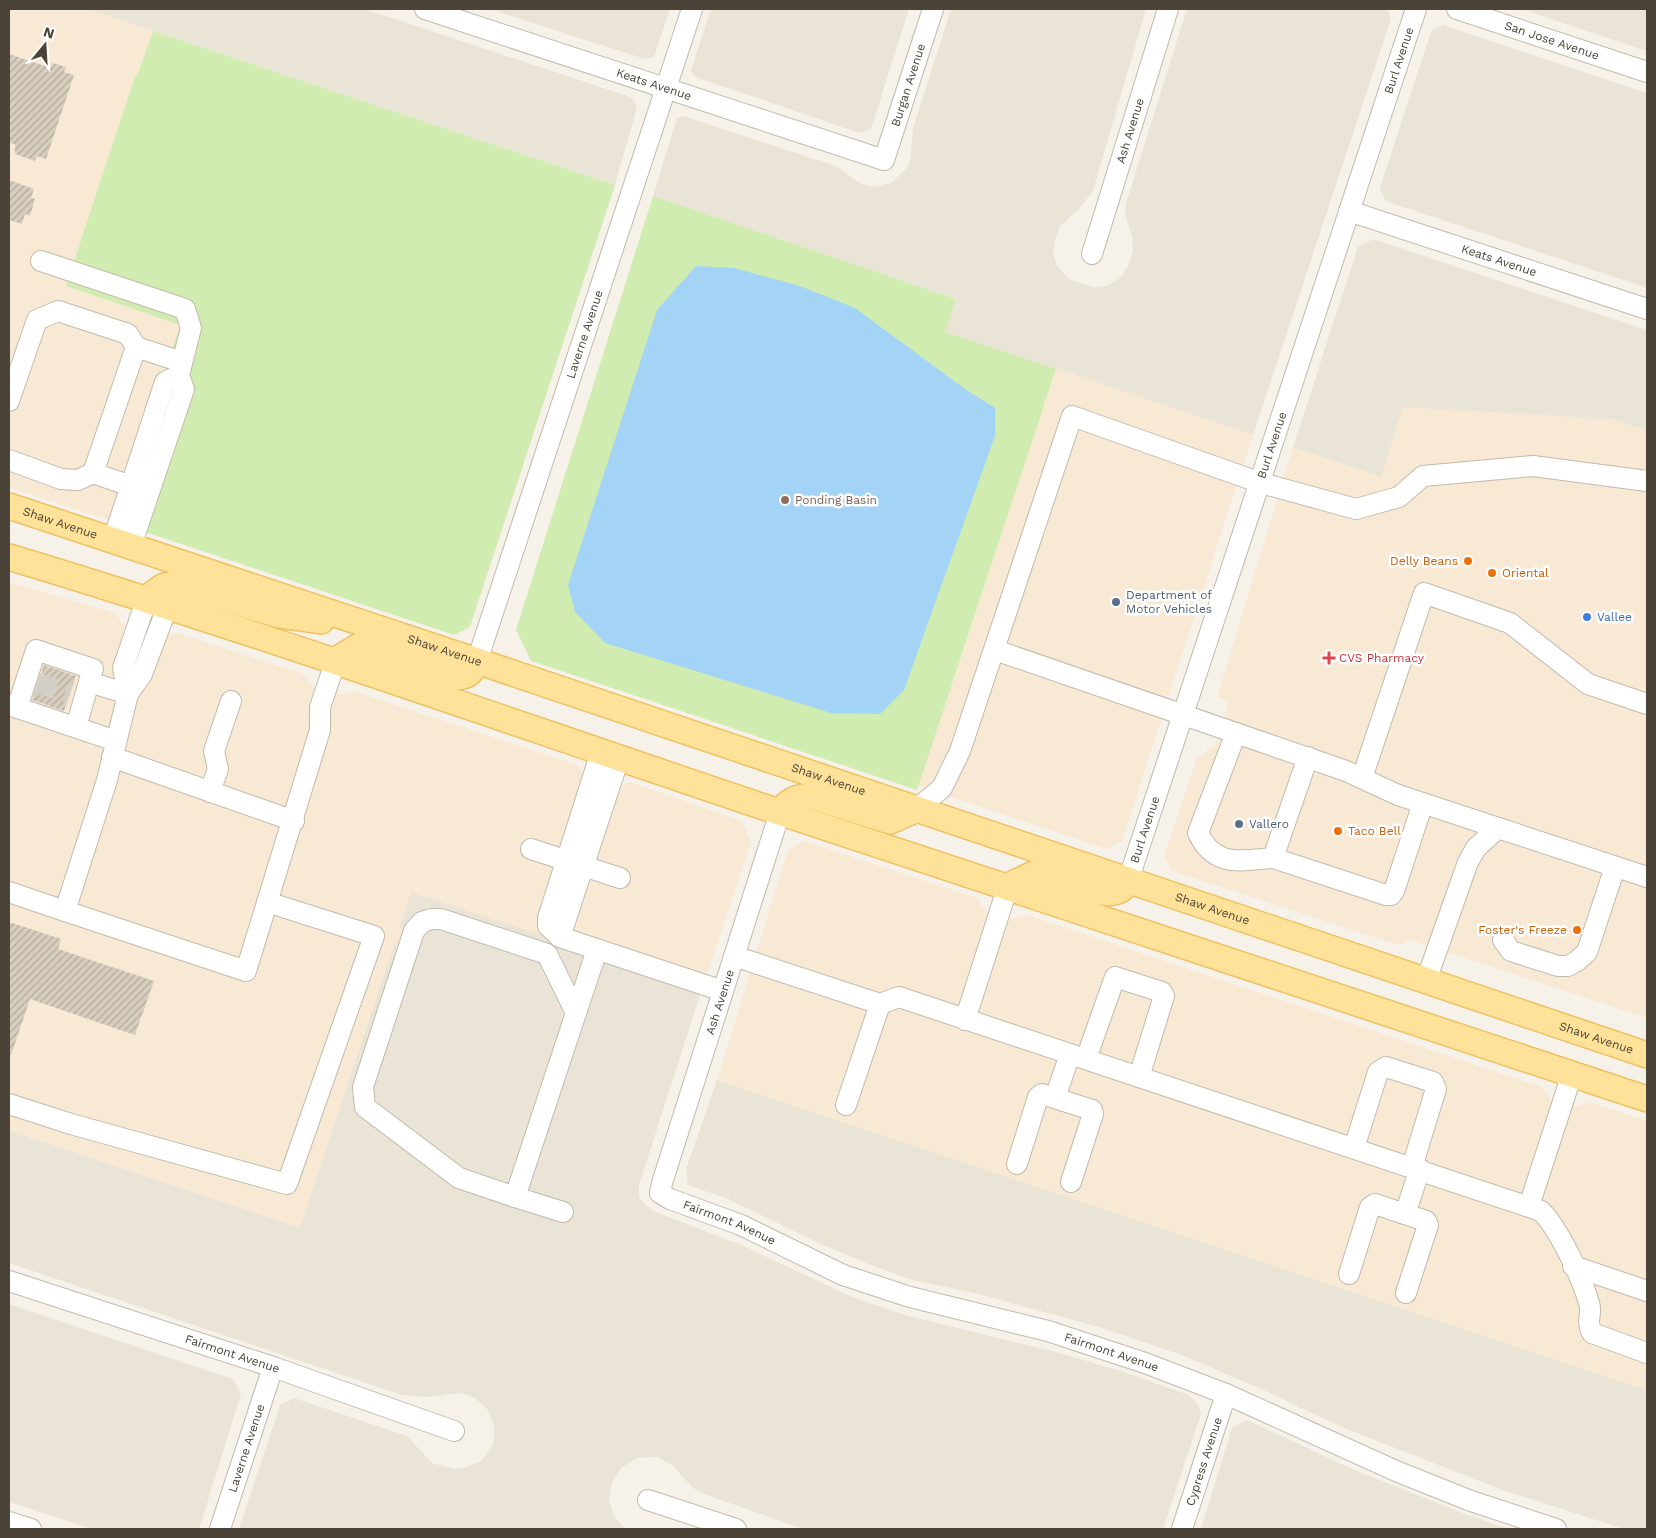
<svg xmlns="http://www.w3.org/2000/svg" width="1656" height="1538" font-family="'Work Sans',sans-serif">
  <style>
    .residential { fill: #eae4d7 }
    .commercial { fill: #f8e9d4 }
    .green { fill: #d1ecb0 }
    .water { fill: #a3d4f5 }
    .building { fill: url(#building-hatch) }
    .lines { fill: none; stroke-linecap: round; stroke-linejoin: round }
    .minor-tunnel { stroke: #d4cfc6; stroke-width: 20; stroke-dasharray: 20 10; stroke-linecap: butt }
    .minor-casing { stroke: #c2baab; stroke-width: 22 }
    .major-casing { stroke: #ecc262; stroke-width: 28 }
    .minor { stroke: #fff; stroke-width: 20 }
    .major { stroke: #ffe29a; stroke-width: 25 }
    .education-dot { fill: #8d6e63; stroke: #fff; stroke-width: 2 }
    .food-dot { fill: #e8710a; stroke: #fff; stroke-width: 2 }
    .service-dot { fill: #5c6f8a; stroke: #fff; stroke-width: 2 }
    .shop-dot { fill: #3f7fe0; stroke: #fff; stroke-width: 2 }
    .health-dot { fill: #e0444e; stroke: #fff; stroke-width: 2 }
    .labels { text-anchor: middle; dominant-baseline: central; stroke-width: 5; stroke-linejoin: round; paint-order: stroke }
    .street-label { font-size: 12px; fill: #4b4337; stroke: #fff }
    .education-label { font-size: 12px; fill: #785e54; stroke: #fff; text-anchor: start }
    .food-label { font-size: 12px; fill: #c56008; stroke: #fff; text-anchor: end }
    .service-label { font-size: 12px; fill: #4e5e75; stroke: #fff; text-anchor: start }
    .shop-label { font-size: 12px; fill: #366cbe; stroke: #fff; text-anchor: start }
    .health-label { font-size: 12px; fill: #be3a42; stroke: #fff; text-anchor: start }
  </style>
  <defs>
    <pattern id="building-hatch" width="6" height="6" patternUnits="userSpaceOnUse" patternTransform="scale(1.25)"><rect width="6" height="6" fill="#d8cebe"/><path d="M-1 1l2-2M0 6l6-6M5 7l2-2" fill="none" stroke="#b1a99b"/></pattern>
  </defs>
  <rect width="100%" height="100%" fill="#f6f2ea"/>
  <path class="residential" d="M87,9H365L633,98L637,108L615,185Z
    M489,9H670L654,57L645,59Z
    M711,9H909L871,129L860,133L695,77L691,70Z
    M951,9H1146L1093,191L1078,210L1060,226L1055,240L1053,254L1057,266L1069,279L1093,287L1106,286L1119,279L1129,265L1133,251L1132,236L1125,215L1126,203L1187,9H1387L1391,19L1253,435L945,332L956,299L653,196L677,118L683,116L836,166L861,184L876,187L891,183L907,168L910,160L913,129Z
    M1521,9H1647V51Z
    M1443,25L1647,93V288L1385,201L1380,188L1431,31Z
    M1373,239L1647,330V431L1612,419L1381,477L1293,447L1358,247Z
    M411,891L702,989L639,1185V1197L651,1210L741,1245L852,1297L909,1316L1060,1353L1120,1371L1189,1395L1198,1405L1201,1414L1163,1529H803L704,1494L693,1488L673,1466L658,1457L637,1458L621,1468L612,1483L609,1500L614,1516L624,1527L631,1529H239L280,1405L294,1398L407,1436L432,1463L454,1469L467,1467L480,1462L488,1453L494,1441V1426L488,1410L475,1398L461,1393L427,1397L402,1395L9,1263V1130L300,1228L394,944L399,945V928Z
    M717,1080L1647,1390V1529H1624L1500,1489L1344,1428L1259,1388L1182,1355L1102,1328L979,1294L912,1280L871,1265L814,1241L728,1199L688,1185L686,1169Z
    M9,1304L233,1379L241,1394L199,1529H92L9,1502Z
    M1247,1420L1352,1469L1465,1514L1509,1529H1201L1232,1428Z"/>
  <path class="commercial" d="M9,9H87L153,31L137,77L135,76L66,286L180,325L115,522L9,487Z
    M1056,369L1253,435L1122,841L1107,849L918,786Z
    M1403,407L1612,419L1647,431V1018L1410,940L1398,945L1172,871L1164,856L1197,758L1215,745L1229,702L1217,697L1293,447L1381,477Z
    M9,582L115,613L124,625L165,637L178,633L303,674L311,685L318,688L342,695L353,691L578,765L587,777L618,787L630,782L742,821L751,842L702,989L411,892L399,928L404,930L399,945L394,944L300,1228L9,1130Z
    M804,841L977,898L985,910L1012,919L1027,915L1542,1087L1550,1099L1576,1107L1590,1102L1647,1121V1390L717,1080L788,850Z"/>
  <path class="green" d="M153,31L615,185L470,627L454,635L115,522L180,325L66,286L135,76H137Z
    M653,196L956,299L945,332L1056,369L917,790L531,661L516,630Z"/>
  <path class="water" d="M696,266L734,268L800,286L855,308L965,389L995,408V436L904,690L880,714L831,713L605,643L575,612L568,585L657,310Z"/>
  <path class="building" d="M9,54L51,68L52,63L66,67L64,72L74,75L46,159L37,156L35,161L15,154V144L9,143Z
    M9,180L34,189L31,198L35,199L30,216L25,214L22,224L9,220Z
    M44,665L76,676L64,711L32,700Z
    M9,922L61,939L58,949L154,981L135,1035L30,999L11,1055L9,1054Z"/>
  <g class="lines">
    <path class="minor-tunnel" d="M37,683L70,693"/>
    <defs>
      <g id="minor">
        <path id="s1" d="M425,9L884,160L933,9"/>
        <path id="s2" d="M1457,9L1647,72"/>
        <path id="s3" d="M1349,211L1647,309"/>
        <path id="s4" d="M1092,254L1168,9"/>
        <path d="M41,261L185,309L191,328L179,375L184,389L131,546"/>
        <path d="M136,347L182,362"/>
        <path d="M9,401L37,320L58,311L128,334L136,347L93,473"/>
        <path d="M9,460L61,479L78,480L93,473L131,486"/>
        <path d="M113,540L165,382L179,375"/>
        <path d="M147,598L123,668L128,694L142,674L168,605"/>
        <path d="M995,650L1346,771L1398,795L1647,877"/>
        <path id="s5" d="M477,661L692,9"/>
        <path d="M9,705L116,741"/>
        <path d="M17,708L36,650L93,669L89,682L128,694L107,780L65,911L246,971L320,730V707L336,660"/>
        <path d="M76,727L89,682"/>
        <path d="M1236,733L1198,833C1215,869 1242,860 1273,858L1308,757"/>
        <path d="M601,752L548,918V926L560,937L723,991"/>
        <path d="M112,757L294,821"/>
        <path d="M1362,778L1424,593L1510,623L1588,684L1647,704"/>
        <path d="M210,792L218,769L214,751L231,701"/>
        <path d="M915,810L942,788L960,751L1072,416L1261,483L1356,509L1399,497L1423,476L1533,466L1647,481"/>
        <path id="s6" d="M780,812L662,1183L660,1193L670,1199L741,1225L843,1275L910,1297L1048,1331L1145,1363L1226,1394L1396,1471L1471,1501L1556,1529"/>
        <path d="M531,849L620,878"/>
        <path d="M1273,858L1386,895H1391L1394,891L1423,803"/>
        <path id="s7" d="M1128,881L1416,9"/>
        <path d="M9,892L65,911"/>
        <path d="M431,919H441L547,954L576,1013L515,1197L459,1178L365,1107L363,1087L414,931L422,922Z"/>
        <path d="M560,937L619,758"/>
        <path d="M1503,940L1511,951L1558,966H1568L1577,961L1587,952L1615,867"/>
        <path d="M734,956L880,1004L899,997L1541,1211C1559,1229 1582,1278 1589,1303C1593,1315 1585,1319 1592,1333L1647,1353"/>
        <path d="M1426,981L1468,862L1476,848L1498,828"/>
        <path d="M576,1013L597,950"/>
        <path d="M965,1020L1008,886"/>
        <path d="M1086,1059L1115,977L1162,992L1164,996L1139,1077"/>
        <path d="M1055,1098L1070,1054"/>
        <path d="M9,1104L71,1124L287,1184L374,936L267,902"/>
        <path d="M846,1105L880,1004"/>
        <path d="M1354,1148L1378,1072L1386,1067L1433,1082L1436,1089L1412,1167"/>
        <path d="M1017,1164L1038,1097L1042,1094L1092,1110L1093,1114L1071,1182"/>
        <path d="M515,1197L563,1212"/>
        <path d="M1529,1206L1572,1074"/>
        <path d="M1405,1214L1420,1169"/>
        <path d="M1573,1266L1647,1291"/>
        <path d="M1349,1274L1370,1207L1375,1204L1426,1221L1428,1225L1406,1293"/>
        <path id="s8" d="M9,1281L273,1367L454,1431"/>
        <path d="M648,1500L736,1529"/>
        <path d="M9,1522L31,1529"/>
        <path id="s9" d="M220,1529L273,1367"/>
        <path id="s10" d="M1182,1529L1226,1394"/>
      </g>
      <g id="major">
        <path id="s11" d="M9,506L477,661L1647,1055"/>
        <path d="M9,557C261,633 508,721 758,805C1054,904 1352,999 1647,1099"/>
        <path d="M147,598L164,586L176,584L279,615L321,621"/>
        <path d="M336,660L361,645L454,677C467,677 472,673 477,661"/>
        <path d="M780,812C789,800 798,796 814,797L890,821L915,810"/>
        <path d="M1008,886L1038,872C1057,878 1103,900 1120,890C1123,888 1126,884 1128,881"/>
      </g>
    </defs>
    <use href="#minor" class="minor-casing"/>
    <use href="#major" class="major-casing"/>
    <use href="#minor" class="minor"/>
    <use href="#major" class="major"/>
  </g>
  <circle class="education-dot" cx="785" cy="500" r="5"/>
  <g class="food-dot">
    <circle cx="1468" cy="561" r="5"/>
    <circle cx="1492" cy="573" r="5"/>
    <circle cx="1338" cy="831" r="5"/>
    <circle cx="1577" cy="930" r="5"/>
  </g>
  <g class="service-dot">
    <circle cx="1116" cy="602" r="5"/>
    <circle cx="1239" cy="824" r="5"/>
  </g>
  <circle class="shop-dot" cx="1587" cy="617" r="5"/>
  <path class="health-dot" d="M1326.5 650.5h5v5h5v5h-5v5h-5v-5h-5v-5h5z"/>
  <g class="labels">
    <g class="street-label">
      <text stroke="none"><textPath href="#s2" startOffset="100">San Jose Avenue</textPath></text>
      <text stroke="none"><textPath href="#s7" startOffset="864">Burl Avenue</textPath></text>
      <text stroke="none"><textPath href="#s1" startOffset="241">Keats Avenue</textPath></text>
      <text stroke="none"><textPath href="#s1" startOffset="562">Burgan Avenue</textPath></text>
      <text stroke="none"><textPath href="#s4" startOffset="129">Ash Avenue</textPath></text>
      <text stroke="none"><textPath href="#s3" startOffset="158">Keats Avenue</textPath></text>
      <text stroke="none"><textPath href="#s5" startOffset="344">Laverne Avenue</textPath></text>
      <text stroke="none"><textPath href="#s7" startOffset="459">Burl Avenue</textPath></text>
      <text stroke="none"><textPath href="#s11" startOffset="54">Shaw Avenue</textPath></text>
      <text stroke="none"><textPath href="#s11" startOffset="459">Shaw Avenue</textPath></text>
      <text stroke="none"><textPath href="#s11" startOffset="864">Shaw Avenue</textPath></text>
      <text stroke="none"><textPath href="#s7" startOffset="54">Burl Avenue</textPath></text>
      <text stroke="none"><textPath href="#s11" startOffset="1269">Shaw Avenue</textPath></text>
      <text transform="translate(720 1002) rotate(-72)">Ash Avenue</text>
      <text stroke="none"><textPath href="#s11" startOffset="1674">Shaw Avenue</textPath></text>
      <text stroke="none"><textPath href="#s6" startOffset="475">Fairmont Avenue</textPath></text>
      <text stroke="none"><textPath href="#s6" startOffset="880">Fairmont Avenue</textPath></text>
      <text stroke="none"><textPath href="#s8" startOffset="235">Fairmont Avenue</textPath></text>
      <text stroke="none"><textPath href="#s9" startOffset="85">Laverne Avenue</textPath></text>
      <text stroke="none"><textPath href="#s10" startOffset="71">Cypress Avenue</textPath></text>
    </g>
    <g class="education-label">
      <text x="795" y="500">Ponding Basin</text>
    </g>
    <g class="food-label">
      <text x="1458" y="561">Delly Beans</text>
      <text x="1502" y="573" text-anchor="start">Oriental</text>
      <text x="1348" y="831" text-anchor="start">Taco Bell</text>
      <text x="1567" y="930">Foster's Freeze</text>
    </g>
    <g class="service-label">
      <text x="1126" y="595">Department of<tspan x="1126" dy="14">Motor Vehicles</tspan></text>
      <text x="1249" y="824">Vallero</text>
    </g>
    <g class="shop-label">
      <text x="1597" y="617">Vallee</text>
    </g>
    <g class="health-label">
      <text x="1339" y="658">CVS Pharmacy</text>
    </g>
  </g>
  <rect width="1656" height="1538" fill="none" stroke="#4b4337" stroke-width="20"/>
  <g transform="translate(45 45) rotate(18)" stroke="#ffffff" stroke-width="4" paint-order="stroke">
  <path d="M0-4L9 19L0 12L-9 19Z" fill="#4b4337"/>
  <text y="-8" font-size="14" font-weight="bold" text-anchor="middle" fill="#4b4337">N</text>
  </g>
</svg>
